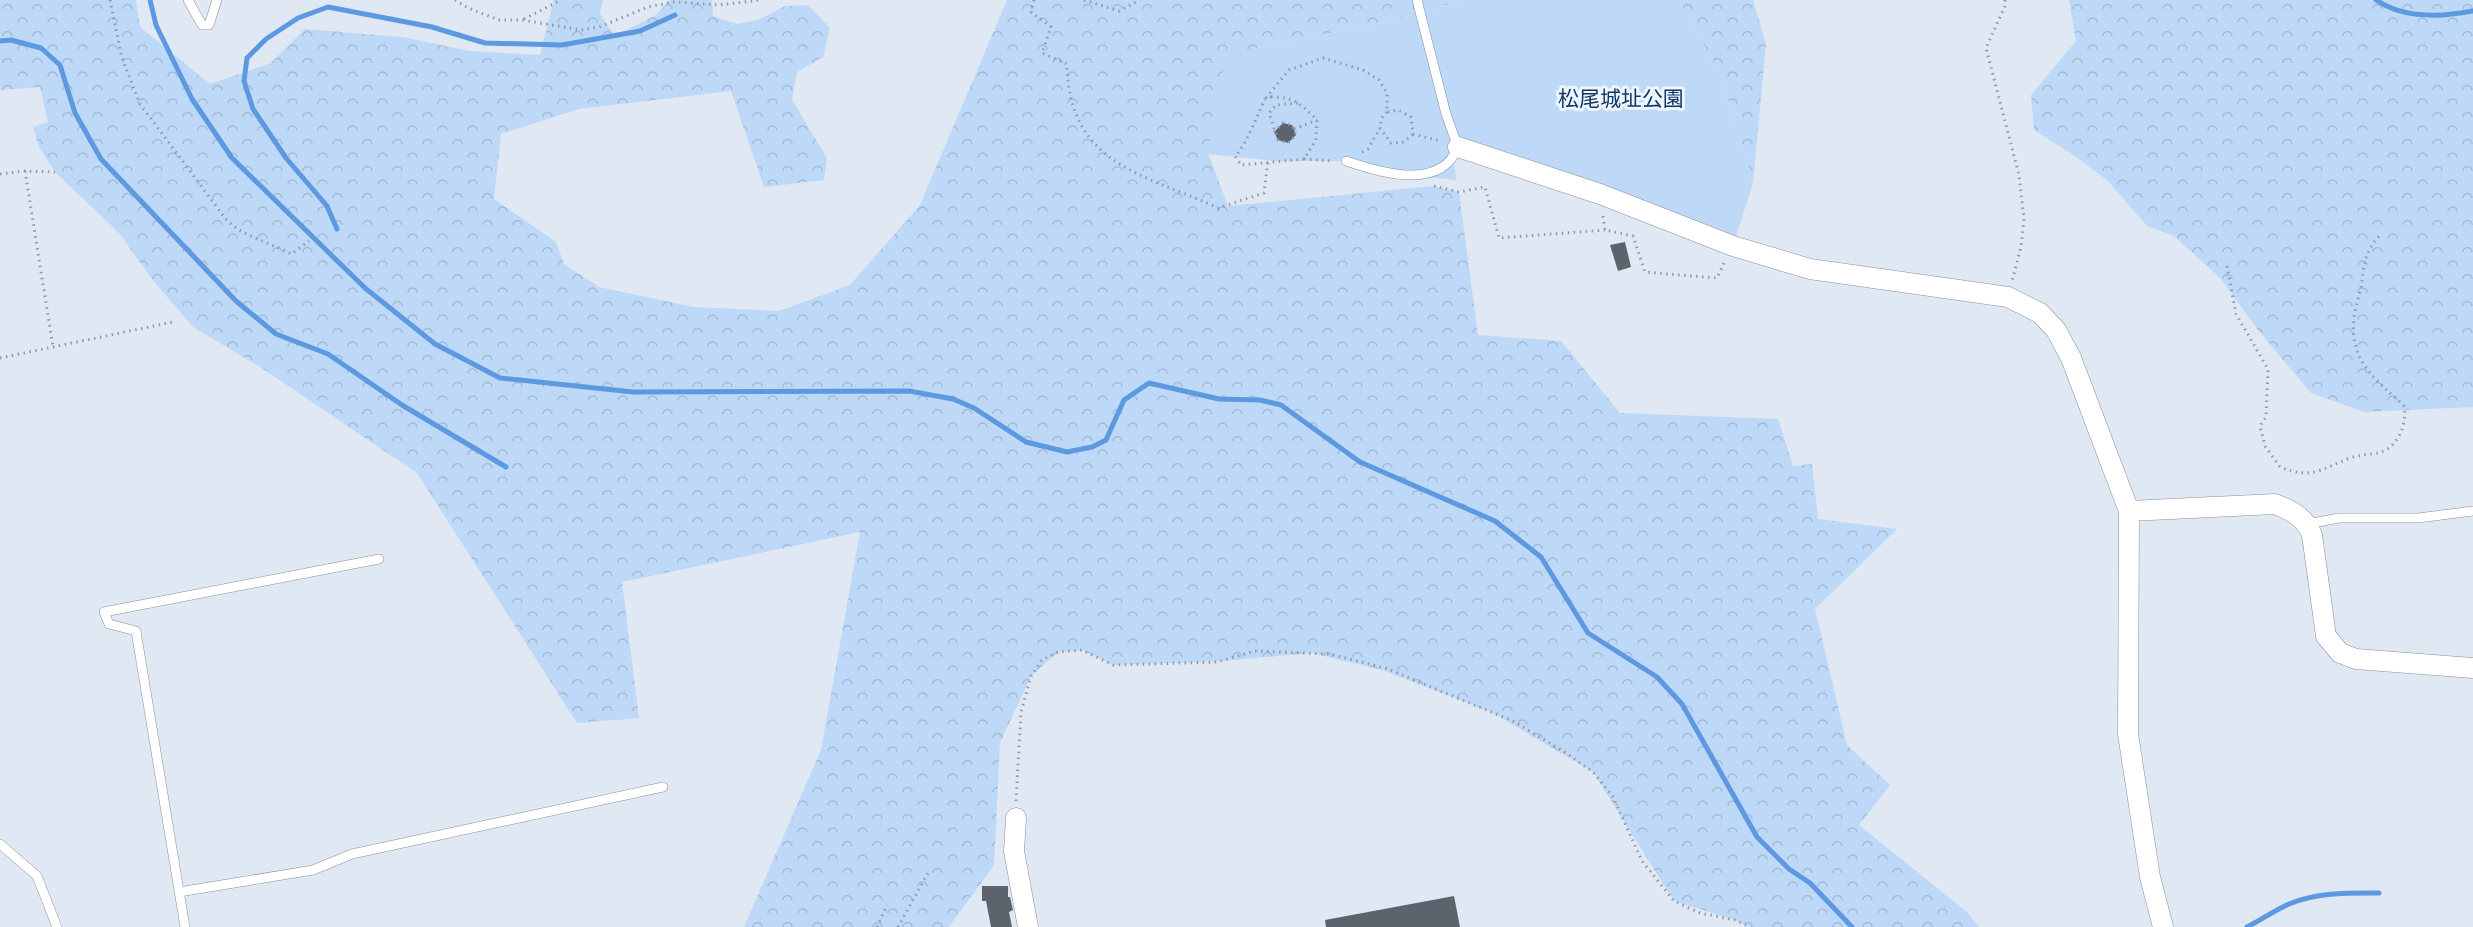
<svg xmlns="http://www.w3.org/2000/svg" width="2473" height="927" font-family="'Titillium Web','Noto Sans JP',sans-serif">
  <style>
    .forest { fill: url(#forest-crowns) }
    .park { fill: #bed8f8 }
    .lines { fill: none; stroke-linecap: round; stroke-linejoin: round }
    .stream { stroke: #5d99e1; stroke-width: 5 }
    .building { fill: #5c636c }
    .service-casing { stroke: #89909a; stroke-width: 10 }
    .minor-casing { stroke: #89909a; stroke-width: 21 }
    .path { stroke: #9399a1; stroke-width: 3; stroke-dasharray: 1.5 4.5; stroke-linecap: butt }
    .service { stroke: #fff; stroke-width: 9 }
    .minor { stroke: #fff; stroke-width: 20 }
    .labels { text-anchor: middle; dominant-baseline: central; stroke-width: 6; stroke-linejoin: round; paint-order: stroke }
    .park-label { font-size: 21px; fill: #0f3867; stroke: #eff5fe }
  </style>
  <defs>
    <pattern id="forest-crowns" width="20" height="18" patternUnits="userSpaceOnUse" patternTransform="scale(1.5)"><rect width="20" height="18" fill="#bed8f8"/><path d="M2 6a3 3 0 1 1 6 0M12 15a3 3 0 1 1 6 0" fill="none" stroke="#a3b9d5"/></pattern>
  </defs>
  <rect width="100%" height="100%" fill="#e0e8f3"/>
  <path class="forest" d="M0,0H136L140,27L210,84L271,63L305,29L403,37L470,51L540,55L554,0H603L600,14L615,36L656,15L670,0H712L713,16L737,24L758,20L785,6L808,5L830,28L823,57L797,72L792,100L827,158L824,180L764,187L731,91L579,109L501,134L494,199L556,242L564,264L599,287L694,307L779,311L850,285L920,205L1007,0H1464L1392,21L1256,48L1208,153L1228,206L1433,186L1459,192L1478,335L1561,341L1620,413L1778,419L1793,466L1812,464L1818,519L1897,529L1815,609L1847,745L1890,785L1859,825L1967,912L1979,927H1750L1735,920L1674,901L1593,772L1491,712L1382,670L1312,653L1223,661L1113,665L1082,650L1058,652L1031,676L1000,743L994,865L949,927H744L821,750L860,532L622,582L639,718L577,723L417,473L260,367L193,327L151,278L120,234L55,172L39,147L33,127L48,122L40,87L0,90Z
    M1678,0H1753L1766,44L1753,183L1721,76Z
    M2069,0H2473V407L2364,412L2311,393L2258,330L2221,279L2174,236L2147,226L2108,181L2075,156L2034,130L2031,95L2076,41Z"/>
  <path class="park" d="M1464,0H1678L1721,76L1753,183L1733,246L1459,147L1454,159L1456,180L1408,175L1346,161H1274L1208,154L1225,63L1256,48L1392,21Z"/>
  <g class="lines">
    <path class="stream" d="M150,0L156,25L192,99L232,158L365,288L435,344L500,378L633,392L909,391L953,399L974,408L1026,442L1067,452L1092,447L1106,440L1124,400L1149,383L1219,399L1260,400L1281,405L1360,462L1495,521L1541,557L1588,633L1657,677L1682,704L1757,837L1789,869L1810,883L1852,927
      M2376,0C2404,19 2442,17 2473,11
      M0,41L11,40L41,48L60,65L75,113L101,159L236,301L276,334L328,354L402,405L506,467
      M337,229L327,206L286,158L253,109L244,81L247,58L266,39L298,18L328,7L432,27L485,43L562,45L640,31L675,15
      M2247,927C2261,920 2275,910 2289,904C2318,892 2349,893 2379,893"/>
  </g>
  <path class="building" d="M1283,123L1292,125L1296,135L1288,143L1278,140L1274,132Z
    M1625,242L1631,267L1618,271L1610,245Z
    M982,886H1008V897H1010L1013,910L1009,912L1012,927H991L986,901H982Z
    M1454,896L1460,927H1326L1325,920Z"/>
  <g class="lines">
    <defs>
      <path id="service" d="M188,0L202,25H209L217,0
        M1346,161C1381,173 1441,191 1458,147L1446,114L1417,0
        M2307,524L2339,518H2418L2473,511
        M0,844L37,876L57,927
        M179,892L313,870L352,854L663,787
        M185,927L136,631L109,624L104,612L379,559"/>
      <path id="minor" d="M1458,147L1600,194L1733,246L1810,269L2008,297L2040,313L2056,330L2071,358L2129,511L2128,734L2150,877L2163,927
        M2129,511L2275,504C2292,511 2305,517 2312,535L2326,636L2340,653L2356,659L2473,668
        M1016,818L1014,851L1028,927"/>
    </defs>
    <use href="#service" class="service-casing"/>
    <use href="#minor" class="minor-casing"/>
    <path class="path" d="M110,0L122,58L140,104L225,218C242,237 268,241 291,254L309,241
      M455,0L468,8L499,20H523L581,30L599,27L648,7L674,2L719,5L761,0
      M1034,0L1031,12L1051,27L1042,53L1067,64C1069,165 1142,173 1218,208L1264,193L1268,161
      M1084,0L1119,11L1140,0
      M2005,0V6L1986,48L2019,175L2024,219L2021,247L2012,281
      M524,19L561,0
      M1271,97C1295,97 1301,104 1317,120L1316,140L1304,159L1241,165L1235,156C1246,146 1257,115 1265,99Z
      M1266,98L1289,70L1323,58L1363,70L1379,80L1387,93V112L1398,110L1411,117L1413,134
      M1387,112L1381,119L1380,128L1391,143L1404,142L1413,134
      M1294,129L1317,120
      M1274,132L1283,123L1292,125L1296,135L1288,143L1278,140L1269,113L1276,105L1298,103
      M1413,134L1440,141
      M1362,152L1368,149L1380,128
      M1304,159L1333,161
      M25,171L53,347
      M0,174L25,171L55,172
      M1434,186L1459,192L1485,187L1499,238L1605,230
      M1603,216L1605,230L1633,236L1645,272L1717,278L1725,261
      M2227,266L2236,314L2268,369L2266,417L2260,426L2265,446L2280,467C2313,480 2321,469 2350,458C2360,454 2371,455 2381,452C2399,446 2407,423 2404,406C2376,379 2349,362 2354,318C2355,307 2359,297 2361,287C2365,263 2363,255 2379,236
      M0,358L173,322
      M1016,801L1021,712L1031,676L1042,660L1058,652L1082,650L1113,665L1217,662L1255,651L1330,654L1388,669L1443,692L1513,721L1563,751L1593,772L1602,783L1613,797L1642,861L1674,901L1700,913L1735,920L1750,927
      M877,927L887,905
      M898,927L928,873"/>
    <use href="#service" class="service"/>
    <use href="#minor" class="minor"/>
  </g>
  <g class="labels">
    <g class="park-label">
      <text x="1621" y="98">松尾城址公園</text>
    </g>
  </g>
</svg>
